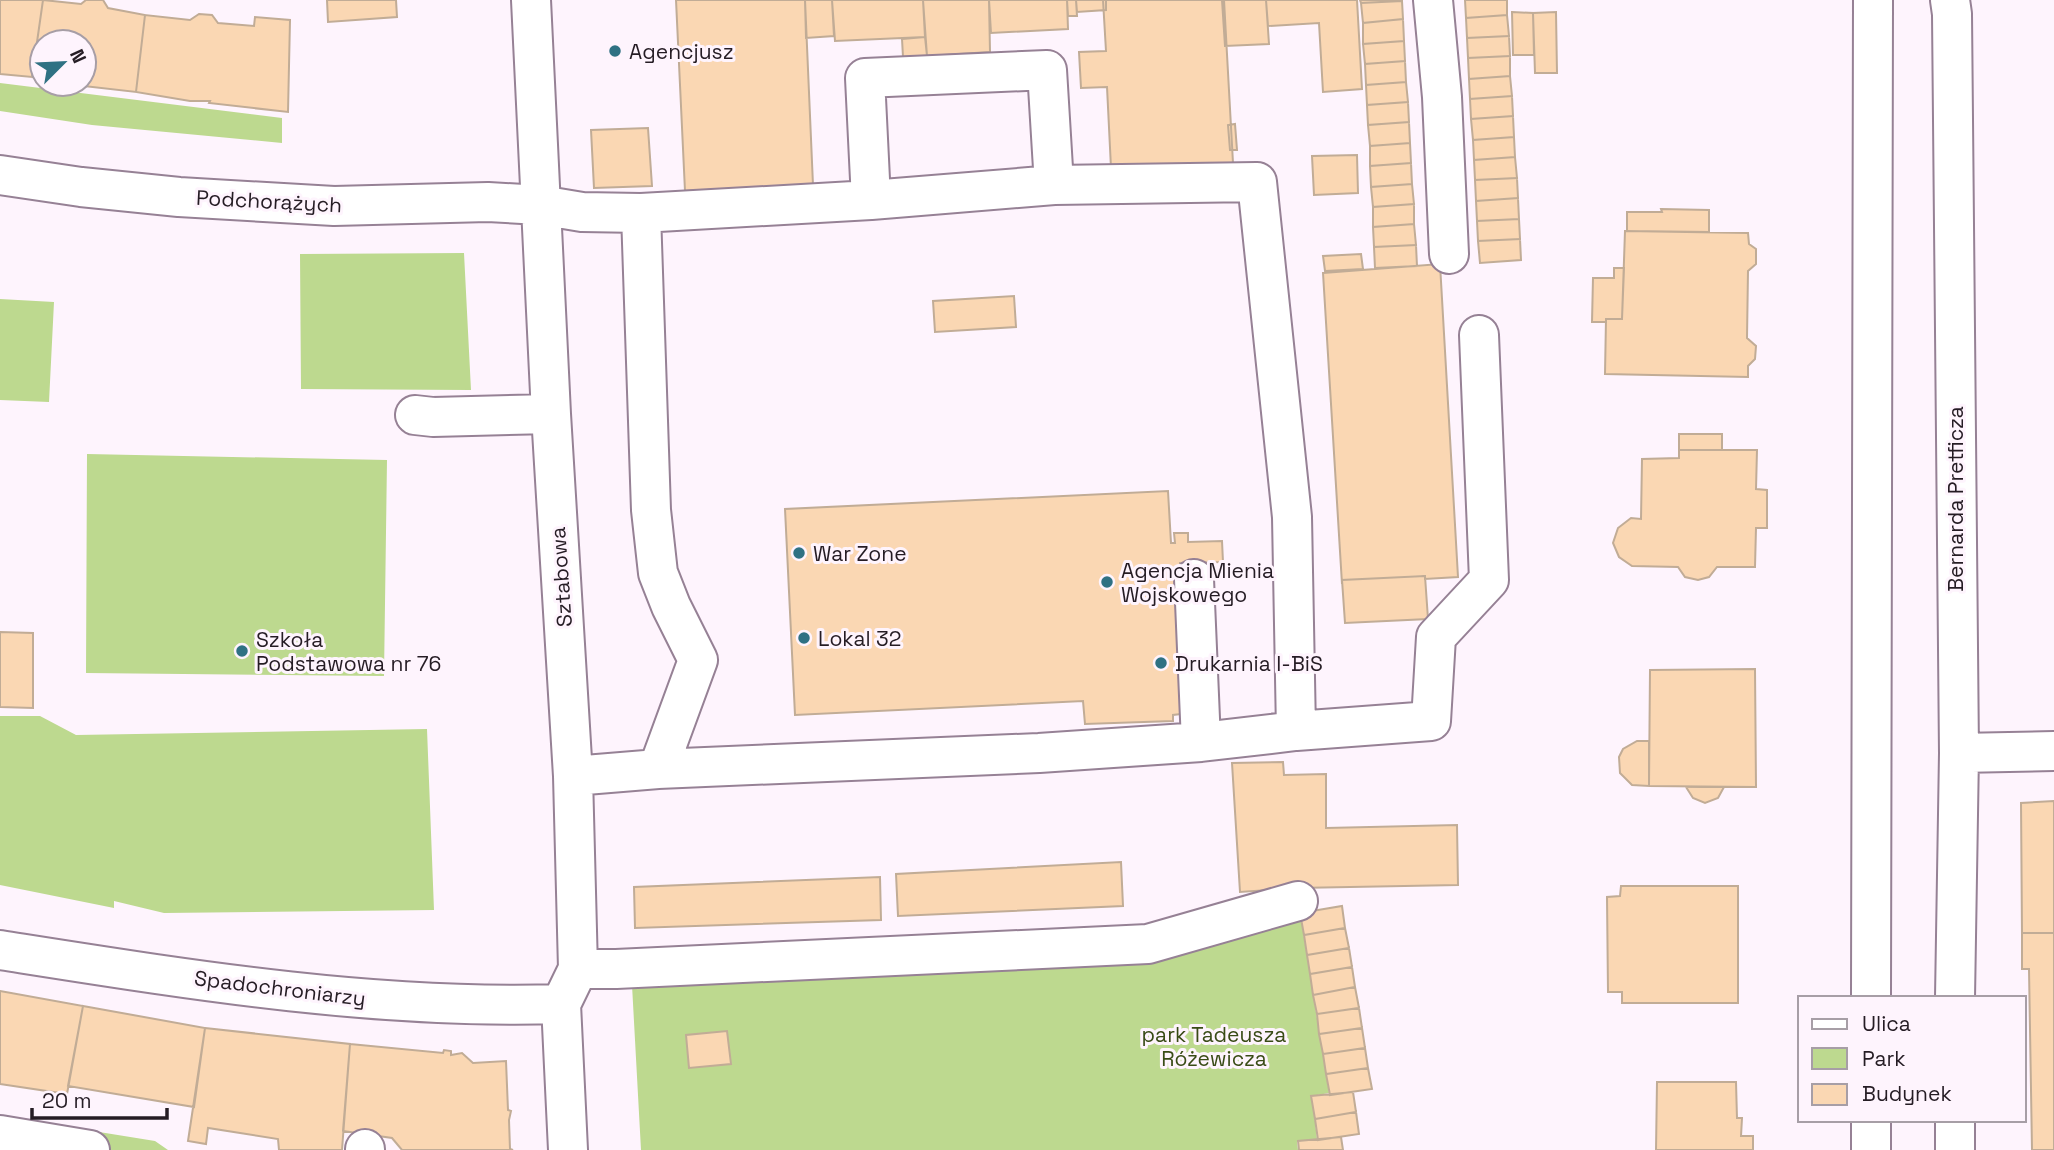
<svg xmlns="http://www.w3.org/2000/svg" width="2054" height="1150" font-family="'Space Grotesk',sans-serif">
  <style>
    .green { fill: #bdd98f }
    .building { fill: #fad7b3; stroke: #c1ac96; stroke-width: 2 }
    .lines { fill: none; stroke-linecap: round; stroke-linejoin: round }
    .minor-casing { stroke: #968195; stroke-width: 42 }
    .minor { stroke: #fff; stroke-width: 38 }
    .poi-dot { fill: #2f7183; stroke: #fef4fd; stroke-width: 2.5 }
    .labels { text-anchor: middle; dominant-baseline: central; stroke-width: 6; stroke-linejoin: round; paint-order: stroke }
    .poi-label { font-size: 21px; fill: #251c24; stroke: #fef4fd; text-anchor: start }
    .street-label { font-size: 21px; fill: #251c24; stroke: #fef4fd }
    .park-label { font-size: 21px; fill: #394b16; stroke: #fef4fd }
  </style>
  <rect width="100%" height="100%" fill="#fef4fd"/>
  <path class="green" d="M0,83L282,118V143L92,125L0,111Z
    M464,253L471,390L301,389L300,254Z
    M0,299L54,302L49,402L0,400Z
    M87,454L387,460L384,676L86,673Z
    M0,716H40L76,735L427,729L434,910L164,913L114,901V908L0,885Z
    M1300,913L1329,1093L1312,1096L1317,1139L1297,1142L1298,1150H641L632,985Z
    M0,1116L155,1141L168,1150H0Z"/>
  <path class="building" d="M0,0H43L32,77L0,74Z
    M43,0L81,4L86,0H103L108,8L145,15L136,92L75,85L84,84V42H42V78L32,77Z
    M327,0H396L397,17L328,22Z
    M676,0H805L813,185L685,191Z
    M805,0H832L834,36L806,38Z
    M832,0H923L925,37L835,41Z
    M923,0H989L990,52L927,56Z
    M989,0H1067L1068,29L991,33Z
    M1067,0H1076L1077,16H1068Z
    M1076,0H1106V10L1077,12Z
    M1103,0H1224L1233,163L1111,168L1107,87L1081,88L1079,52L1106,51Z
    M1222,0H1266L1269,44L1225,46Z
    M1266,0H1357L1362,89L1323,92L1319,23L1268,26Z
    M1360,0H1402V1L1361,3Z
    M1465,0H1507V15L1466,18Z
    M1402,1L1403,19L1363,23L1361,3Z
    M1512,12L1533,13L1534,55H1513Z
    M1556,12L1557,73H1535L1533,13Z
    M199,14L212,15L218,23L254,26L255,17L290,20L288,112L209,103L210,101H190L136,92L145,15L190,20Z
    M1507,15L1509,36L1467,38L1466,18Z
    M1403,19L1404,41L1363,44V23Z
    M1509,36L1510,56L1468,58L1467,38Z
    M925,37L927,56L903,57L902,39Z
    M1404,41L1405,61L1365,64L1363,44Z
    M1510,56V76L1469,79L1468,58Z
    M1405,61L1406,82L1366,85L1365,64Z
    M1510,76L1512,96L1470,99L1469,79Z
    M1406,82L1408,102L1367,105L1366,85Z
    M1512,96L1513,116L1471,119L1470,99Z
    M1408,102L1409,122L1368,125L1367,105Z
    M1513,116L1514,137L1473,140L1471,119Z
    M1409,122L1410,143L1370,146L1368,125Z
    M1235,124L1237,150H1230L1228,125Z
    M648,128L652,186L594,188L591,130Z
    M1514,137L1515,157L1474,160L1473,140Z
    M1410,143L1411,163L1370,166V146Z
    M1357,155L1358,193L1314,195L1312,156Z
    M1515,157L1517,178L1475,180L1474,160Z
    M1411,163L1412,184L1371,187L1370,166Z
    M1517,178L1518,198L1476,201L1475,180Z
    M1412,184L1414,204L1373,207L1371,187Z
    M1518,198L1519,219L1477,221L1476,201Z
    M1414,204V224L1373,227V207Z
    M1661,209L1709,210V232L1627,231V212H1662Z
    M1519,219L1520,239L1478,241L1477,221Z
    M1414,224L1416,245L1374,247L1373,227Z
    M1625,231L1748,233L1749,244L1756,249V264L1748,271L1747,338L1756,346L1755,359L1748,366V377L1605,374L1606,319H1622Z
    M1520,239L1521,260L1480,263L1478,241Z
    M1416,245L1417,266L1375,268L1374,247Z
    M1361,254L1363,269L1325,271L1323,256Z
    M1440,264L1458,577L1425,579V576L1342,580V584L1323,273Z
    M1614,268H1624L1622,319H1606V322H1592L1593,278H1614Z
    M1014,296L1016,327L935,332L933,301Z
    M1679,434H1722V450H1679Z
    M1679,450H1757L1756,489L1767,490V528H1756L1755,567H1717L1709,577L1698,580L1685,577L1678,567L1632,566L1619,557L1613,543L1618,528L1631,518L1641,519L1642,459L1679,458Z
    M1168,491L1171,543H1175L1174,533H1188V542L1222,541L1223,562L1180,563L1187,719L1181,714L1173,715V721L1085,724L1083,701L795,715L785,509Z
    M1425,576L1428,619L1345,623L1342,580Z
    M0,632L33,633V708L0,707Z
    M1755,669L1756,787L1649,786L1650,670Z
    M1637,741H1649V786L1632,785L1620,773L1619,757L1623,749Z
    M1283,762L1284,775L1326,774V828L1457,825L1458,885L1296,888L1240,892L1232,763Z
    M1686,787H1724L1718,798L1705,803L1693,798Z
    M2054,801V933H2022L2021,803Z
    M1121,862L1123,906L898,916L896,874Z
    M880,877L881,920L635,928L634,887Z
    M1621,886H1738V1003H1622V992H1608L1607,897L1620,896Z
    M1342,906L1345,928L1304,935L1300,913Z
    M1345,928L1349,948L1307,955L1304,935Z
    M2022,933H2054V1150H2032L2029,969H2022Z
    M1349,948L1352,967L1310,974L1307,955Z
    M1352,967L1355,987L1313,995L1310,974Z
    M1355,987L1359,1008L1317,1014L1313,995Z
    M0,991L83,1006L67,1094L0,1084Z
    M83,1006L205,1028L194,1107L68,1086Z
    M1359,1008L1362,1028L1319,1034L1317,1014Z
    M205,1028L350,1044L342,1150H279L278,1139L208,1128L206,1144L188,1141Z
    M1362,1028L1365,1048L1323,1054L1319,1034Z
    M727,1031L731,1064L689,1068L686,1035Z
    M350,1044L443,1053L444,1050L451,1051V1055L462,1053L473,1063L506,1061L508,1110L511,1111L509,1120L510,1149L513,1150H402L392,1138L343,1131Z
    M1365,1048L1368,1068L1326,1074L1323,1054Z
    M1368,1068L1372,1089L1330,1095L1326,1074Z
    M1657,1082H1736L1737,1118H1742L1741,1136H1753V1150H1656Z
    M1353,1092L1356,1112L1315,1119L1311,1096Z
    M1356,1112L1359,1134L1318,1140L1315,1119Z
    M1341,1137L1343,1150H1299L1298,1141Z"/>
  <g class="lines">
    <defs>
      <path id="minor" d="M531,0L551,414L573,776L578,969L561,1004L568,1150
        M1433,0L1442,97L1449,254
        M1950,0L1952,14L1959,753L1955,998
        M0,175L81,187L179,197L334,206L488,202L540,205L582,212L641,213L871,200L1054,185L1257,182L1292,517L1296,731
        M871,200L865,78L1047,70L1054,185
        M641,213L651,510L658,573L671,606L698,660L658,769
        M415,415L433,417L551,414
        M1194,579L1201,742
        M1959,753L2054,751
        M573,776L658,769L1039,753L1201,742L1296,731L1431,721L1436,637L1489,580L1479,335
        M0,950C185,979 373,1010 561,1004
        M578,969H616L1148,944L1298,901
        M1871,998L1873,0
        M0,1135L90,1150
        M365,1149V1150
        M1871,1150V1120
        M1955,1150V1120"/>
    </defs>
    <use href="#minor" class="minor-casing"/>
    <use href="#minor" class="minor"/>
  </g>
  <g class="poi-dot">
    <circle cx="615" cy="51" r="7"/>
    <circle cx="799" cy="553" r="7"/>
    <circle cx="1107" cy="582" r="7"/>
    <circle cx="804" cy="638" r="7"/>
    <circle cx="242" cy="651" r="7"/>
    <circle cx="1161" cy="663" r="7"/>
  </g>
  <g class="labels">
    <g class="poi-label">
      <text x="629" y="51">Agencjusz</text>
      <text x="813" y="553">War Zone</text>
      <text x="1121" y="570">Agencja Mienia<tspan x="1121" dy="24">Wojskowego</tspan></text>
      <text x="818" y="638">Lokal 32</text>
      <text x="256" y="639">Szkoła<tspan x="256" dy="24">Podstawowa nr 76</tspan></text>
      <text x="1175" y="663">Drukarnia I-BiS</text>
    </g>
    <g class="street-label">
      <text transform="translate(269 201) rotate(3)">Podchorążych</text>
      <text transform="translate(1955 499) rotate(-90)">Bernarda Pretficza</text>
      <text transform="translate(561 577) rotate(-94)">Sztabowa</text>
      <text transform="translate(280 988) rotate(7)">Spadochroniarzy</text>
    </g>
    <g class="park-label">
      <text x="1214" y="1034">park Tadeusza<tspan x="1214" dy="24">Różewicza</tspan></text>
    </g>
  </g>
  <rect x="1798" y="996" width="228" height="126" fill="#fef4fd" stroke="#a79ea6" stroke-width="2"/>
  <rect x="1812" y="1019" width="35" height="10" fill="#ffffff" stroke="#a79ea6" stroke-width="2"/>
  <text x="1862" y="1031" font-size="21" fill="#251c24">Ulica</text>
  <rect x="1812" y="1048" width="35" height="21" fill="#bdd98f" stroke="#a79ea6" stroke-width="2"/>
  <text x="1862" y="1066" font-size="21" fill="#251c24">Park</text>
  <rect x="1812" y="1084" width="35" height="21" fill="#fad7b3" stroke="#a79ea6" stroke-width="2"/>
  <text x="1862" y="1101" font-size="21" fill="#251c24">Budynek</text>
  <g transform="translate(63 63) rotate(66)"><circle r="33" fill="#fef4fd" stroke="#a79ea6" stroke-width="2"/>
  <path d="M0-5L12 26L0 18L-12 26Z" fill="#2f7183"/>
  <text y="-10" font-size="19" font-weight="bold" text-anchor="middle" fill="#251c24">N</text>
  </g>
  <path d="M32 1108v10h135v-10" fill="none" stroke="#251c24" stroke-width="3.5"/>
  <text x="42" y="1108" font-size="21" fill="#251c24" stroke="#fef4fd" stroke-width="5" paint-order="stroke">20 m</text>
</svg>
